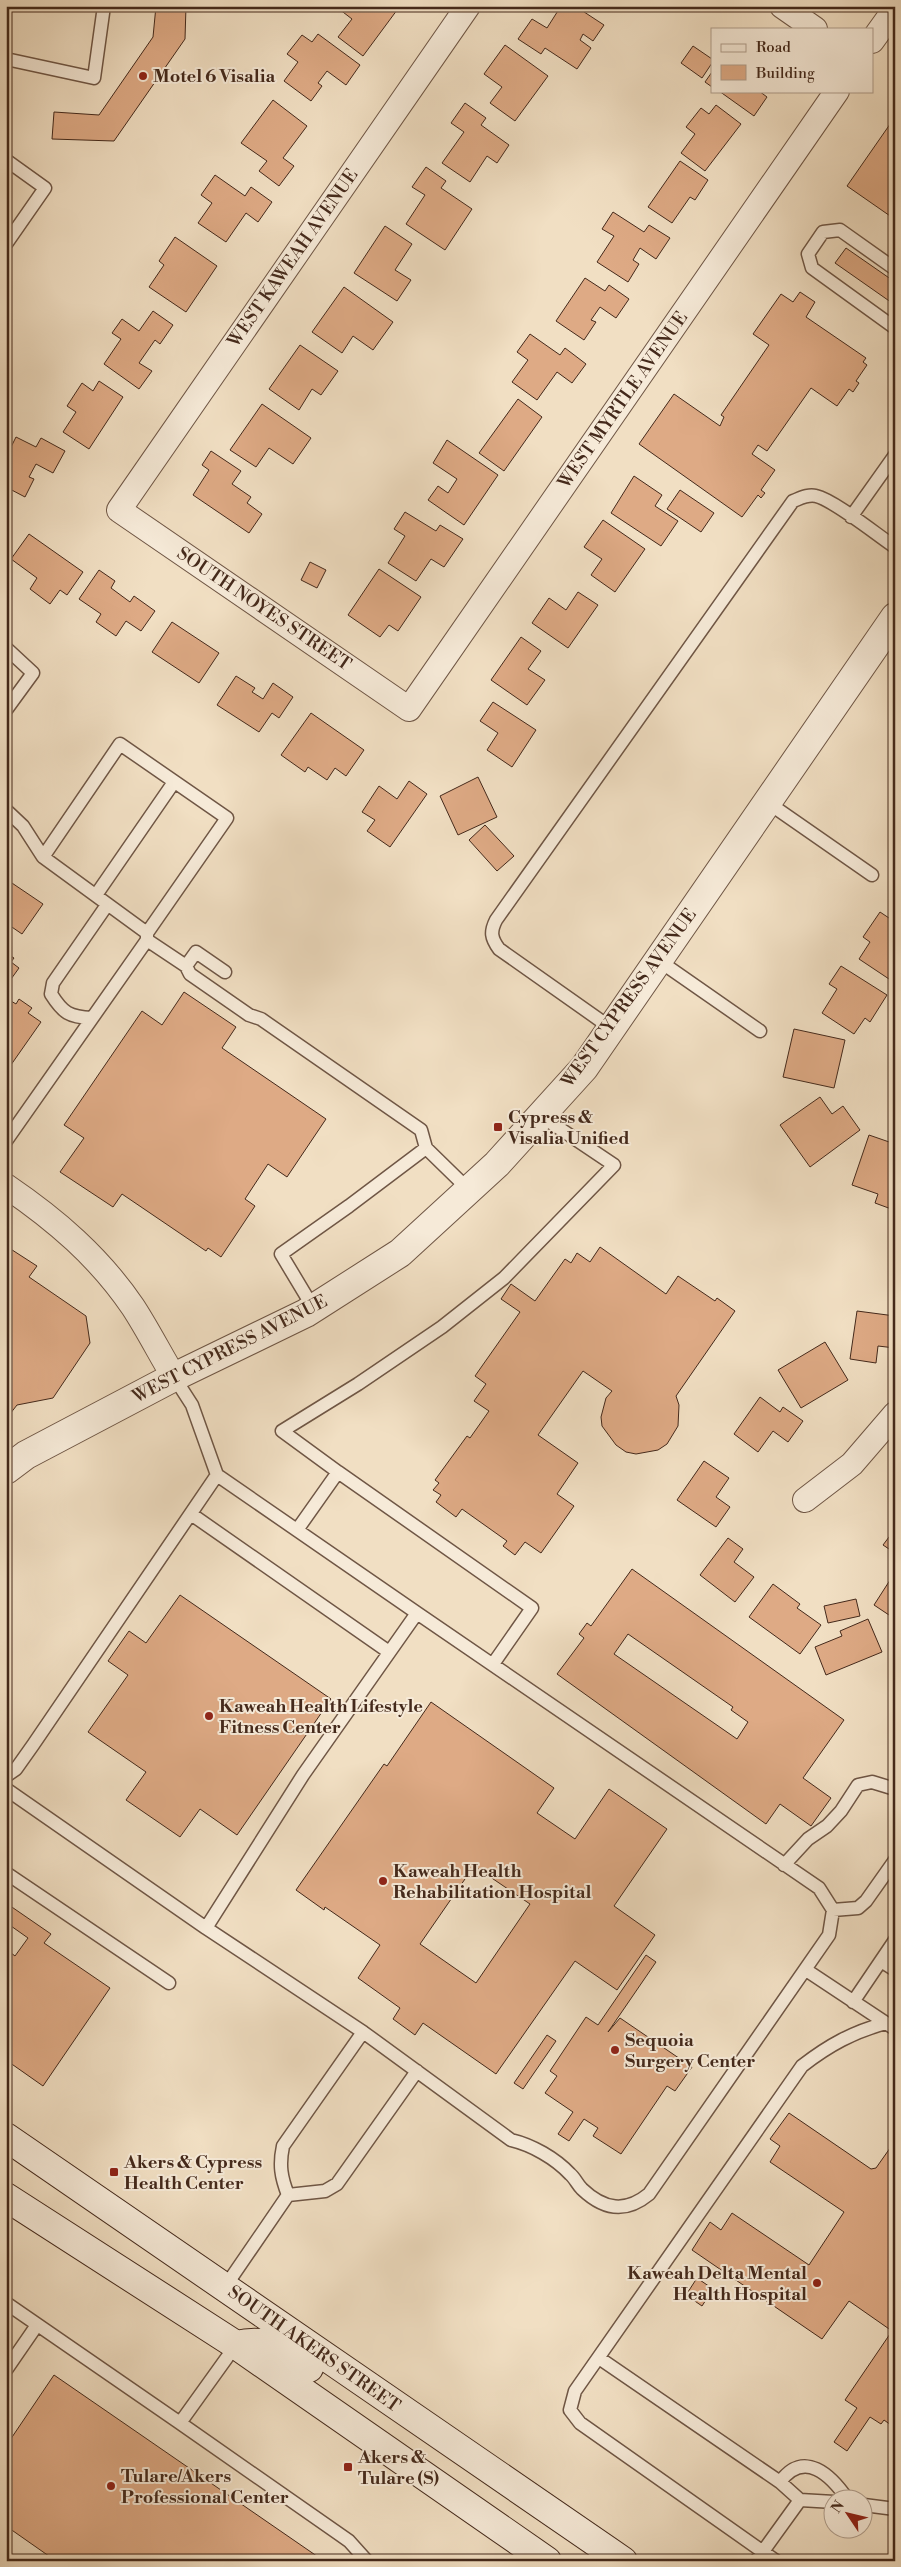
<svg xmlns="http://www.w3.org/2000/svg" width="901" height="2567" font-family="'Libre Bodoni',serif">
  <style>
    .building { fill: #deaa85; stroke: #44291b; fill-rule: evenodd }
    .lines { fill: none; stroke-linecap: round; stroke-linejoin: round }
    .service-casing { stroke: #6f5645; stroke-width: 15 }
    .minor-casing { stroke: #6f5645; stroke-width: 26 }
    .tertiary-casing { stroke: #6f5645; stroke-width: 30 }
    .secondary-casing { stroke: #44291b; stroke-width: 30 }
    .service { stroke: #f6ead8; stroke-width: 12 }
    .minor { stroke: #f6ead8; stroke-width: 24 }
    .tertiary { stroke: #f6ead8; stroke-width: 28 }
    .secondary { stroke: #f6ead8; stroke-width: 28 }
    .poi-dot { fill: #8f2418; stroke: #f6ead8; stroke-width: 2 }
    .labels { text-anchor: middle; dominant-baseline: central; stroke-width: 4; stroke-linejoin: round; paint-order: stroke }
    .poi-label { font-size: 18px; font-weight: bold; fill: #44291b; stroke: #f6ead8; text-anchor: start }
    .street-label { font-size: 18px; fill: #44291b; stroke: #f6ead8 }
  </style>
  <rect width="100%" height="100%" fill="#f1dfc3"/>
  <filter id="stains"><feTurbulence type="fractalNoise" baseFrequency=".004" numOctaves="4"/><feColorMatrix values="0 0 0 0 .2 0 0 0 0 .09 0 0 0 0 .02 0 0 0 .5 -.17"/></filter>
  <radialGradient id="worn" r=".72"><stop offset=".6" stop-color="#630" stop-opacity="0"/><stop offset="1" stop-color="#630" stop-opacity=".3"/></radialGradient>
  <path class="building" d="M156,6H186L185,39L114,141L52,139L54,112L99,115L153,37Z
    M341,6H400L363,56L338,37L352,19L339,9Z
    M561,6H575L604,25L593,41L583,34L580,40L591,48L577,69L545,48L541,54L518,39L532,19L547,28Z
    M318,34L360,65L346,85L327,71L318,83L322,86L311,101L284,81L298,62L287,54L302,35L312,42Z
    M505,45L548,76L515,121L490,103L502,87L484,74Z
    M693,46L712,59V63L702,78L681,63Z
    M712,72V87L705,82Z
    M719,91H759L767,97L754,116Z
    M273,100L307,126L283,158L294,166L279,186L259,171L267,161L241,143Z
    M465,103L486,118L481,125L509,145L497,163L487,156L470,182L442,163L464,132L451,123Z
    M716,105L741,124L705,171L681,153L695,134L686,127L701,108L709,114Z
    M895,117V216L893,218L847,186Z
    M680,161L708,180L695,200L690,197L672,223L648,207Z
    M426,167L446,181L441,188L472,209L445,250L406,224L425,195L412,187Z
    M215,175L245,196L251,187L272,202L258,222L246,213L226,242L198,223L212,203L201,195Z
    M613,212L644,232L649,225L670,238L656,259L640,248L633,260L639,264L628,282L597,262L614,236L602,229Z
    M385,226L412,244L395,270L411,280L397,301L354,273Z
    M175,237L217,266L186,312L149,287L164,265L159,261Z
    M846,248L895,282V305L835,263Z
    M585,278L605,291L609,285L629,299L616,318L600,307L591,320L596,322L584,340L556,321Z
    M344,287L393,322L373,350L353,336L342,353L312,332Z
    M800,292L815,302L806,317L866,358L863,362L867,365L856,381L859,383L853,392L849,389L837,406L811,388L767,451L758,445L752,454L775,470L761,490L765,493L761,498L758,495L742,517L639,444L674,394L720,426L724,417L721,415L769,345L753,334L781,294L793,302Z
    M153,311L173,325L160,344L155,340L139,363L152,371L139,389L104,364L121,339L112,333L122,319L139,331Z
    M530,334L560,355L565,348L586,364L572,383L557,372L537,400L512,382L528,360L517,352Z
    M300,345L338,371L321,395L312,389L299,410L269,389Z
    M99,381L123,397L89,449L63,432L76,412L67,406L82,383L93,391Z
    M518,399L542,417L504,471L479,453Z
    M262,404L311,438L293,464L269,448L256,467L230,450Z
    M16,437L36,447L41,438L65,451L53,473L36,464L29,477L34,479L25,497L6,487V457Z
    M447,440L498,475L464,525L428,500L438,486L448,493L457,479L433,463Z
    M211,451L241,471L232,484L251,497L247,503L262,514L249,533L193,495L209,470L202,465Z
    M634,476L662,495L655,506L678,521L661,546L611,513Z
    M680,490L714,513L701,532L667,509Z
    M405,512L436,531L440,525L463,539L444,567L431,559L416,581L388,563L405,536L394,529Z
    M603,520L645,549L615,592L591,575L602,559L584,547Z
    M29,534L83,572L67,595L60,590L50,604L30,589L37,578L11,559Z
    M310,562L326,570L317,588L301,580Z
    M379,569L421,597L398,631L389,625L380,637L348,615Z
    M99,570L115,581L111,588L130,602L134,596L155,611L141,631L126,621L116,636L96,622L101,614L79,599Z
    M578,592L598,605L568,648L532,623L549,598L566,610Z
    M172,622L219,653L199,683L152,652Z
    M521,637L541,651L528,669L545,680L527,705L491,680Z
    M236,676L255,688L252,692L263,699L273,683L293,697L279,718L272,713L259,732L217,705Z
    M493,702L536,730L512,767L487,750L498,733L480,721Z
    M311,713L364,750L346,776L335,768L327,780L308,767L305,772L281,755Z
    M478,777L497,817L458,835L440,796Z
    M409,781L427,794L390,847L367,831L375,820L362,812L379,786L397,799Z
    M485,825L514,856L497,871L469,840Z
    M6,879L43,904L22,934L6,923Z
    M880,912L895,922V983L859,959L870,942L863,937Z
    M6,953L14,958L11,962L19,968L6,986Z
    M841,966L887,995L870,1022L865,1018L854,1034L822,1013L837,989L829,984Z
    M184,992L236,1027L222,1048L326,1119L287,1177L268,1164L245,1199L255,1206L221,1257L208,1248L206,1251L122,1194L113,1207L60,1172L84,1138L64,1125L142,1011L162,1025Z
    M6,998L16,1004L19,999L32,1008L28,1013L41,1022L6,1072Z
    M794,1029L845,1040L834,1088L783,1077Z
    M820,1097L832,1114L843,1106L860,1130L810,1167L780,1125Z
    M869,1135L895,1144L894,1210L875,1203L878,1194L852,1185Z
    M6,1246L37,1266L29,1277L86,1316L90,1343L53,1398L17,1405L6,1419Z
    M600,1247L666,1294L678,1276L715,1301L717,1298L735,1311L676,1396L679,1405L678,1426L667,1444L658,1450L636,1454L626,1452L616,1445L602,1426L601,1417L606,1398L612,1391L583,1371L538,1435L578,1463L557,1494L574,1506L541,1553L525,1542L515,1555L503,1546L507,1541L462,1509L456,1517L436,1502L441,1495L433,1490L439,1483L435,1480L467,1436L470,1438L489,1411L474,1401L486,1384L475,1376L520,1312L501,1299L511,1284L535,1301L565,1259L571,1263L577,1253L590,1262Z
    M857,1311L895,1316V1348L878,1346L876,1363L850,1359Z
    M825,1342L848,1380L801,1408L778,1370Z
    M760,1397L780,1412L783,1407L803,1421L788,1442L773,1431L758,1452L734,1434Z
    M704,1461L729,1478L716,1497L730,1507L716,1527L677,1500Z
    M895,1529V1553L883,1545Z
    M728,1538L743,1549L734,1562L754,1577L735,1602L700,1575Z
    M632,1569L844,1720L803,1778L831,1798L811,1826L780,1804L766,1824L557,1674L584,1638L579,1634L587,1623L591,1626ZM628,1634L733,1707L731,1710L748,1722L737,1739L614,1654Z
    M892,1577L895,1579V1619L874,1605Z
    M773,1584L800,1604L797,1608L821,1625L800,1654L749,1617Z
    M180,1595L331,1699L237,1835L200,1809L180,1837L126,1800L146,1772L88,1732L128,1675L108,1661L129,1631L146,1643Z
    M856,1599L860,1616L828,1623L824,1606Z
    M868,1619L882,1652L826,1675L815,1647L842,1636L840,1631Z
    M431,1702L554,1788L537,1813L575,1839L609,1789L667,1829L614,1906L655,1935L617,1990L575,1961L496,2074L423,2023L415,2035L393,2019L400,2008L358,1978L380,1945L325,1907L324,1910L296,1890L384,1764L387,1766ZM474,1866L530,1904L476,1983L420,1944Z
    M6,1903L51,1934L44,1943L110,1988L43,2086L6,2060V1949L15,1956L28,1938L11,1926L6,1932Z
    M646,1955L656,1962L608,2032L620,2018L692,2067L675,2091L667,2086L621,2154L593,2136L598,2128L584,2119L569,2141L558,2134L573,2112L545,2093L557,2076L550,2071L586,2017L598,2025Z
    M547,2035L556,2041L523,2089L514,2083Z
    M789,2113L871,2169L876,2168L895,2141V2231L890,2237L895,2240V2428L884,2420L881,2424L870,2417L847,2451L834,2442L857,2408L845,2400L892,2331L849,2301L822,2339L692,2250L710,2222L721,2230L732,2213L809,2265L844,2212L770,2162L780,2146L770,2139Z
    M697,2278L713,2289L702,2306L686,2295Z
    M54,2375L324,2561H56L6,2526V2446Z"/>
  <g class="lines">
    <defs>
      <path id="service" d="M6,59L94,78L104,6
        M6,160L45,188L6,244
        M895,269L840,230L823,232L808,254L812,268L895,328
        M851,517L895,455
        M6,648L33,673L6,710
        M767,802L872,875
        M6,810L23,826L43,857
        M96,895L174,782
        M147,940L186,966L190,974L249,1015L261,1019L421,1130L426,1148L469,1190
        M658,960L760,1031
        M186,966L196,952L225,972
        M92,1018C69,1017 63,1013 51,994L53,983L107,905
        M611,1028L499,949C491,938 490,932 496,920L793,501C801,498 808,494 816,496C834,500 877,535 895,547
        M6,1141L147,940V933L43,857L120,744L227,818L147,933
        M314,1309L281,1254L349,1206L426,1148
        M174,1377L192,1405L217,1475L417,1613L303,1775L206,1928
        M338,1472L532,1608L493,1664
        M191,1514L389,1652
        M297,1530L338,1472L282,1431L358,1384L442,1327L504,1278L614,1165L541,1116
        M6,1776L16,1769L33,1745L217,1475
        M6,1789L206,1928L363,2032L511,2140C532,2145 555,2158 570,2174C575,2178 577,2184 582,2189C604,2210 626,2213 649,2194L829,1935L833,1910L819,1888L417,1613
        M784,1865L808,1839L827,1826L841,1811L858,1785L872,1782L895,1789
        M6,1873L169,1983
        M833,1910L858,1908L866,1901L895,1860
        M881,1961L895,1970
        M806,1970L895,2029
        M853,2002L895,1940
        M288,2195L325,2191L337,2184L417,2071
        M288,2195C281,2177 279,2165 283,2146L363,2032
        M225,2287L288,2195
        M6,2303L180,2423
        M236,2345L180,2423L349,2541L367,2561
        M599,2358L780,2482L800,2500
        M6,2370L37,2325
        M780,2482C804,2449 831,2475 848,2500
        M864,2505L895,2509
        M756,2561L800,2500L834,2502
        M776,2561L580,2423L570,2410L575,2391L802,2066C829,2045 853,2032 886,2023"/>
      <path id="minor" d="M468,6L119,510L409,709L837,91
        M782,6L815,29
        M872,41L895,9
        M6,1186C56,1220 99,1257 133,1307C148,1330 160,1354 174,1377
        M805,1500L852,1464L895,1414"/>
      <path id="tertiary" d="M6,1470L26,1455L174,1377L306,1313L400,1253L497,1164L584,1068L895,617"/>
      <path id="secondary" d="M6,2137L623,2561
        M6,2197L236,2345L547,2561
        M236,2345C270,2337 283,2350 309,2368"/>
    </defs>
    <use href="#service" class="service-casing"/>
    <use href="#minor" class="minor-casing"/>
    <use href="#tertiary" class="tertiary-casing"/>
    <use href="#secondary" class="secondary-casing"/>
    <use href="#service" class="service"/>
    <use href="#minor" class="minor"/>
    <use href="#tertiary" class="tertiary"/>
    <use href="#secondary" class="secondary"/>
  </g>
  <g class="poi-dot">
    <circle cx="143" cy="76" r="5"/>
    <rect x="493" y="1122" width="10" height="10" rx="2.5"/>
    <circle cx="209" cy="1716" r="5"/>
    <circle cx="383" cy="1881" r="5"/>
    <circle cx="615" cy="2050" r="5"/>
    <rect x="109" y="2167" width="10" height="10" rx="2.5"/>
    <circle cx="817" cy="2283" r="5"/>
    <rect x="343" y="2462" width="10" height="10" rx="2.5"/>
    <circle cx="111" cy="2486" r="5"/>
  </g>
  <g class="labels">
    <g class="poi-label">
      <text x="153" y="76">Motel 6 Visalia</text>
      <text x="508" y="1117">Cypress &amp;<tspan x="508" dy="21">Visalia Unified</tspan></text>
      <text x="219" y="1706">Kaweah Health Lifestyle<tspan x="219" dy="21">Fitness Center</tspan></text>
      <text x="393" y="1871">Kaweah Health<tspan x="393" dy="21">Rehabilitation Hospital</tspan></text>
      <text x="625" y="2040">Sequoia<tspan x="625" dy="21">Surgery Center</tspan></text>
      <text x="124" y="2162">Akers &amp; Cypress<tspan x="124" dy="21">Health Center</tspan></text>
      <text x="807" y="2273" text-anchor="end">Kaweah Delta Mental<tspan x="807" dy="21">Health Hospital</tspan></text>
      <text x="358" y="2457">Akers &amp;<tspan x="358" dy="21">Tulare (S)</tspan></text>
      <text x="121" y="2476">Tulare/Akers<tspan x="121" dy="21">Professional Center</tspan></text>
    </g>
    <g class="street-label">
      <text transform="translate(293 258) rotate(-55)">WEST KAWEAH AVENUE</text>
      <text transform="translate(623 400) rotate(-55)">WEST MYRTLE AVENUE</text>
      <text transform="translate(264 609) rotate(34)">SOUTH NOYES STREET</text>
      <text transform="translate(629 998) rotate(-54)">WEST CYPRESS AVENUE</text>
      <text transform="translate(230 1349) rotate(-27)">WEST CYPRESS AVENUE</text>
      <text transform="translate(314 2349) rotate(35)">SOUTH AKERS STREET</text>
    </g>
  </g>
  <rect width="901" height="2567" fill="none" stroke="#f1dfc3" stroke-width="25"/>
  <rect x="8" y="8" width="886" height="2552" fill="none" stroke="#44291b" stroke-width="2.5"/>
  <rect x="12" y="12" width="876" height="2542" fill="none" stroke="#44291b"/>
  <rect x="711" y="28" width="162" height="65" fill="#f6ead8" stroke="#af9d8c"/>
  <rect x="721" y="44" width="25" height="8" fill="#f6ead8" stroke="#af9d8c"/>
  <text x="756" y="52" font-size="15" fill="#44291b">Road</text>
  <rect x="721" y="65" width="25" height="15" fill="#deaa85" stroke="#af9d8c"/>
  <text x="756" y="78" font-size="15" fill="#44291b">Building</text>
  <g transform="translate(848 2514) rotate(305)"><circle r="24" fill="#f6ead8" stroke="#af9d8c"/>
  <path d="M0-4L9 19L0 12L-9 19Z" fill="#8f2418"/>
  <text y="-8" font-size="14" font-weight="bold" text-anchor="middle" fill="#44291b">N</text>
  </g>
  <rect width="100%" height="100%" filter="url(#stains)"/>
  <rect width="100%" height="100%" fill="url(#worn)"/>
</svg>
